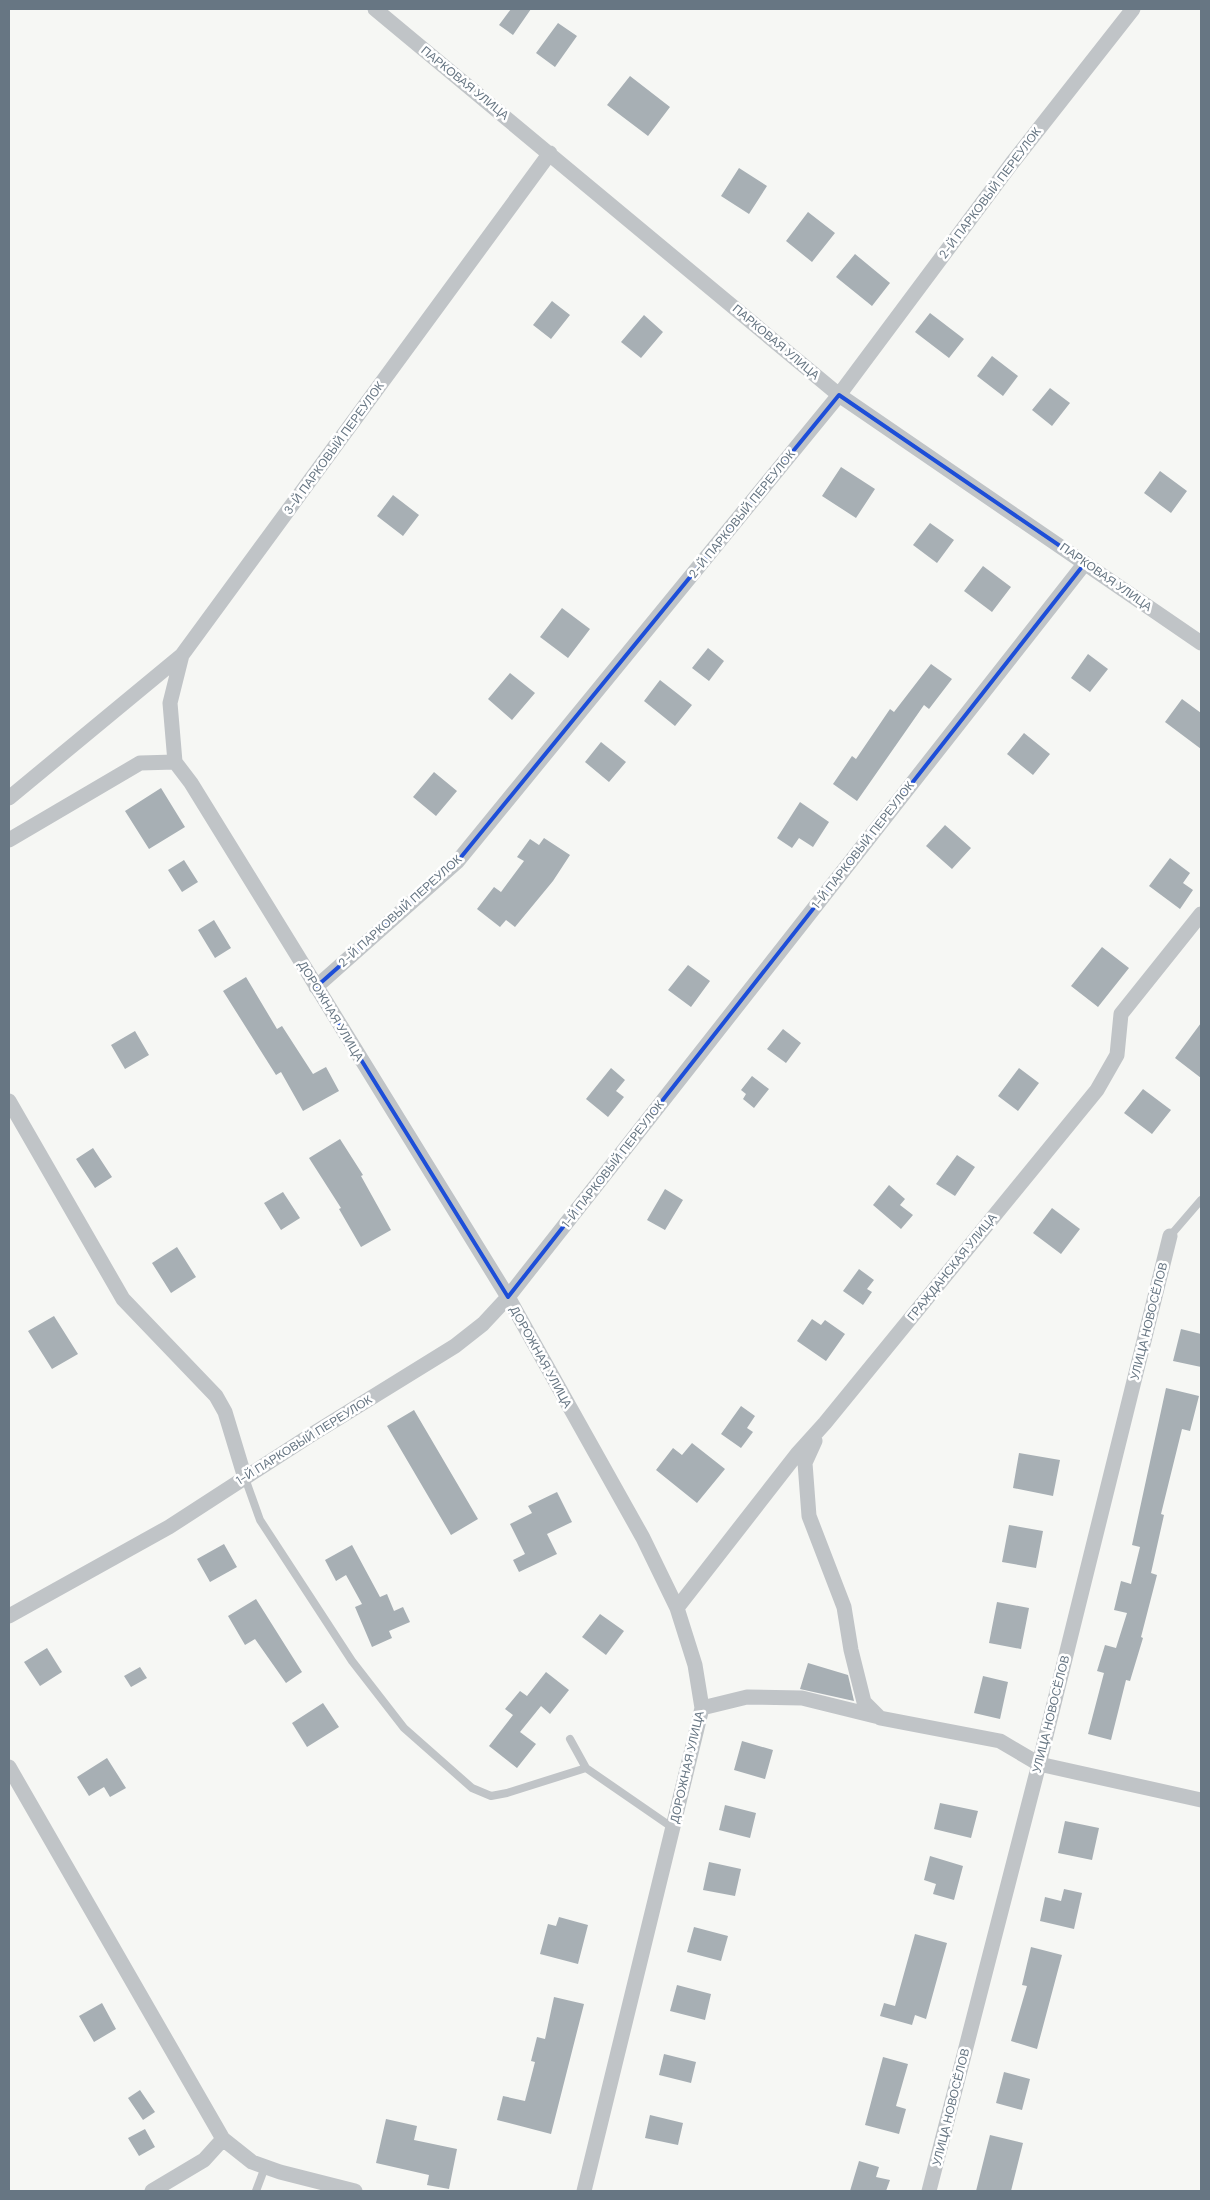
<svg xmlns="http://www.w3.org/2000/svg" width="1210" height="2200" font-family="'DM Sans',sans-serif">
  <style>
    .building { fill: #a7afb4 }
    .lines { fill: none; stroke-linecap: round; stroke-linejoin: round }
    .lane { stroke: #c0c4c7; stroke-width: 8 }
    .street { stroke: #c0c4c7; stroke-width: 15 }
    .marked { fill: none; stroke: #1d4ed8; stroke-width: 4; stroke-linejoin: round }
    .labels { text-anchor: middle; dominant-baseline: central; stroke-width: 5; stroke-linejoin: round; paint-order: stroke }
    .street-label { font-size: 12px; fill: #677683; stroke: #fff }
  </style>
  <rect width="100%" height="100%" fill="#f6f7f4"/>
  <path class="building" d="M511,9H531L513,35L499,25Z
    M558,23L577,36L555,67L536,53Z
    M630,76L670,107L648,136L607,105Z
    M739,168L767,186L749,214L721,196Z
    M808,212L835,233L812,262L786,241Z
    M855,254L890,283L872,306L836,277Z
    M552,301L570,315L551,339L533,325Z
    M930,313L964,339L949,358L915,332Z
    M644,315L663,332L641,358L621,342Z
    M992,356L1018,376L1003,396L977,376Z
    M1050,388L1070,403L1052,426L1032,410Z
    M841,467L875,489L856,518L822,496Z
    M1160,471L1187,491L1171,513L1144,493Z
    M393,495L419,515L403,536L377,516Z
    M930,523L954,540L937,563L913,545Z
    M983,566L1011,587L992,612L964,591Z
    M562,608L590,629L568,658L540,637Z
    M708,648L724,661L709,681L692,668Z
    M1088,654L1108,669L1090,692L1071,678Z
    M931,664L952,679L929,709L924,705L857,801L833,784L852,756L856,759L890,709L894,712Z
    M510,673L535,693L512,720L488,699Z
    M660,680L692,705L675,726L644,701Z
    M1182,699L1201,713V749L1165,722Z
    M1024,733L1050,754L1033,775L1007,754Z
    M601,742L626,762L609,782L585,762Z
    M434,772L457,791L436,816L413,797Z
    M161,788L185,827L149,849L125,811Z
    M800,802L829,822L813,847L799,838L792,848L777,838Z
    M945,825L971,848L952,869L926,846Z
    M544,838L570,855L553,881L515,927L506,920L500,927L477,909L494,887L501,892L524,861L517,857L530,839L539,845Z
    M1170,858L1190,873L1183,883L1193,890L1180,909L1149,886Z
    M184,860L198,882L182,892L168,870Z
    M214,920L231,948L215,958L198,930Z
    M1102,947L1129,968L1098,1007L1071,986Z
    M688,965L710,981L691,1007L668,990Z
    M246,977L277,1029L282,1026L313,1074L326,1067L339,1091L303,1111L281,1072L276,1075L223,991Z
    M1201,1023V1078L1175,1058Z
    M783,1029L801,1043L786,1063L767,1049Z
    M135,1031L149,1055L125,1069L111,1045Z
    M611,1068L625,1080L616,1091L624,1097L608,1117L586,1099Z
    M1019,1068L1039,1083L1018,1111L998,1096Z
    M752,1076L769,1089L754,1108L743,1099L746,1094L741,1090Z
    M1143,1089L1171,1110L1152,1134L1124,1113Z
    M340,1139L363,1175L361,1176L391,1230L361,1247L339,1209L341,1208L309,1158Z
    M93,1148L112,1177L95,1188L76,1159Z
    M957,1155L975,1167L955,1196L936,1184Z
    M889,1185L905,1199L900,1205L913,1215L901,1229L873,1205Z
    M665,1189L683,1200L665,1230L647,1220Z
    M283,1192L300,1218L281,1230L264,1203Z
    M1052,1208L1080,1229L1061,1254L1033,1233Z
    M177,1247L196,1277L171,1293L152,1263Z
    M859,1269L874,1280L867,1289L872,1292L863,1305L843,1291Z
    M54,1316L78,1354L52,1369L28,1331Z
    M812,1319L821,1325L825,1320L845,1334L826,1361L797,1341Z
    M1181,1329L1201,1334V1367L1173,1361Z
    M1166,1388L1199,1396L1190,1431L1182,1429L1161,1514L1164,1515L1151,1573L1157,1575L1141,1637L1143,1638L1130,1681L1126,1680L1111,1740L1088,1734L1104,1673L1097,1671L1105,1645L1116,1648L1127,1613L1114,1610L1121,1581L1131,1584L1140,1547L1132,1545Z
    M741,1406L755,1416L747,1428L753,1432L741,1448L721,1434Z
    M414,1410L478,1519L451,1535L387,1426Z
    M692,1443L725,1469L697,1503L656,1470L673,1448L682,1455Z
    M1019,1453L1060,1460L1053,1496L1013,1488Z
    M557,1492L572,1522L547,1534L557,1554L519,1572L513,1560L525,1554L510,1524L532,1513L528,1506Z
    M1009,1525L1043,1531L1036,1568L1002,1562Z
    M224,1544L237,1567L210,1582L197,1559Z
    M352,1545L380,1597L387,1594L394,1611L403,1607L410,1622L389,1631L392,1638L372,1647L355,1607L362,1604L346,1575L336,1581L325,1560Z
    M256,1599L302,1672L286,1683L255,1639L245,1645L228,1616Z
    M997,1602L1029,1608L1021,1649L989,1643Z
    M600,1614L624,1631L606,1655L582,1637Z
    M47,1648L62,1672L40,1686L24,1662Z
    M808,1663L848,1675L854,1701L800,1689Z
    M140,1667L147,1678L131,1687L124,1676Z
    M546,1672L569,1690L550,1714L541,1706L520,1732L536,1744L517,1768L489,1746L513,1715L505,1709L520,1691L527,1696Z
    M983,1676L1008,1682L1000,1719L974,1713Z
    M323,1703L339,1727L307,1747L292,1723Z
    M742,1741L773,1750L765,1779L734,1770Z
    M107,1758L126,1788L110,1797L104,1787L89,1796L77,1777Z
    M940,1803L978,1811L971,1838L934,1829Z
    M725,1805L756,1813L750,1838L719,1830Z
    M1065,1821L1099,1828L1092,1860L1058,1853Z
    M930,1856L963,1866L954,1900L933,1894L936,1884L924,1880Z
    M709,1862L741,1869L735,1896L703,1890Z
    M1064,1889L1082,1893L1074,1929L1040,1921L1045,1897L1061,1901Z
    M559,1917L588,1925L578,1964L540,1954L548,1924L556,1926Z
    M694,1927L728,1936L721,1961L687,1952Z
    M915,1934L947,1943L926,2019L915,2015L912,2025L880,2016L884,2003L895,2006Z
    M1031,1947L1062,1955L1037,2049L1011,2041L1027,1986L1022,1985Z
    M677,1985L711,1994L705,2020L670,2011Z
    M554,1997L584,2004L551,2134L497,2120L503,2096L525,2101L535,2062L531,2061L537,2037L545,2039Z
    M102,2003L116,2029L94,2042L79,2016Z
    M664,2054L696,2062L691,2083L659,2075Z
    M883,2057L908,2064L896,2106L906,2109L899,2134L865,2125Z
    M1004,2072L1030,2079L1022,2110L996,2103Z
    M140,2090L155,2112L143,2120L128,2098Z
    M650,2115L683,2123L678,2145L645,2138Z
    M386,2119L417,2126L414,2140L457,2149L449,2189L427,2185L429,2175L376,2163Z
    M145,2129L155,2147L139,2156L128,2138Z
    M990,2135L1023,2143L1011,2191H976Z
    M859,2161L879,2167L876,2177L890,2180L886,2191H850Z"/>
  <g class="lines">
    <path class="lane" d="M1170,1236L1201,1200
      M245,1478L260,1520L352,1661L404,1728L472,1788L491,1796L507,1793L586,1768
      M570,1739L586,1768L673,1828
      M256,2191L265,2167"/>
    <path class="street" d="M375,9L839,395L1201,643
      M175,762L170,703L182,655L550,153
      M9,798L182,655
      M9,840L140,763L175,762L191,783L508,1297L643,1538L677,1608L695,1665L702,1708L584,2191
      M316,987L457,862L839,395L1012,163L1133,9
      M9,1101L123,1299L216,1396L225,1412L245,1478
      M815,1441L805,1463L809,1516L844,1607L851,1650L864,1702L880,1718L1000,1741L1039,1764L1201,1800
      M677,1608L797,1454L825,1423L1097,1090L1117,1055L1121,1014L1201,914
      M9,1616L169,1527L311,1435L455,1346L483,1324L508,1297L639,1131L1085,563
      M702,1708L747,1697L802,1698L879,1717
      M9,1767L223,2139L252,2162L280,2172L355,2191
      M152,2191L204,2160L223,2139
      M929,2191L1039,1764L1170,1236"/>
  </g>
  <path class="marked" d="M839,395L1085,563L508,1297L316,987L457,862Z"/>
  <g class="labels">
    <g class="street-label">
      <text transform="translate(465 83) rotate(39)">ПАРКОВАЯ УЛИЦА</text>
      <text transform="translate(990 193) rotate(-53)">2-Й ПАРКОВЫЙ ПЕРЕУЛОК</text>
      <text transform="translate(776 342) rotate(40)">ПАРКОВАЯ УЛИЦА</text>
      <text transform="translate(334 448) rotate(-54)">3-Й ПАРКОВЫЙ ПЕРЕУЛОК</text>
      <text transform="translate(742 514) rotate(-51)">2-Й ПАРКОВЫЙ ПЕРЕУЛОК</text>
      <text transform="translate(1106 577) rotate(35)">ПАРКОВАЯ УЛИЦА</text>
      <text transform="translate(863 845) rotate(-52)">1-Й ПАРКОВЫЙ ПЕРЕУЛОК</text>
      <text transform="translate(400 911) rotate(-42)">2-Й ПАРКОВЫЙ ПЕРЕУЛОК</text>
      <text transform="translate(331 1011) rotate(59)">ДОРОЖНАЯ УЛИЦА</text>
      <text transform="translate(613 1164) rotate(-52)">1-Й ПАРКОВЫЙ ПЕРЕУЛОК</text>
      <text transform="translate(952 1267) rotate(-51)">ГРАЖДАНСКАЯ УЛИЦА</text>
      <text transform="translate(1149 1321) rotate(-76)">УЛИЦА НОВОСЁЛОВ</text>
      <text transform="translate(541 1357) rotate(61)">ДОРОЖНАЯ УЛИЦА</text>
      <text transform="translate(304 1440) rotate(-32)">1-Й ПАРКОВЫЙ ПЕРЕУЛОК</text>
      <text transform="translate(1051 1714) rotate(-76)">УЛИЦА НОВОСЁЛОВ</text>
      <text transform="translate(687 1767) rotate(-77)">ДОРОЖНАЯ УЛИЦА</text>
      <text transform="translate(951 2107) rotate(-76)">УЛИЦА НОВОСЁЛОВ</text>
    </g>
  </g>
  <rect width="1210" height="2200" fill="none" stroke="#677683" stroke-width="20"/>
</svg>
